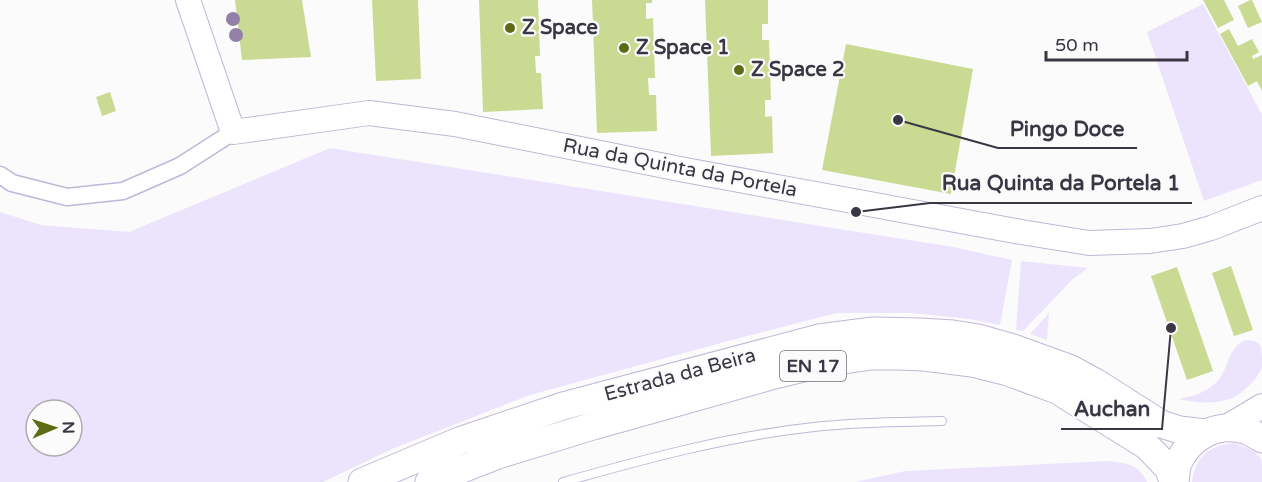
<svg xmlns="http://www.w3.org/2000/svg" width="1262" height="482" font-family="'Varela Round',sans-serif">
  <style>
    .green { fill: #ece4fd; fill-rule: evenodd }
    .building { fill: #cada93 }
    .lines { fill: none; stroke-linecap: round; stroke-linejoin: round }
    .lane-casing { stroke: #c1b6d7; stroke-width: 10 }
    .street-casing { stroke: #c1b6d7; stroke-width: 19 }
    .secondary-casing { stroke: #c1b6d7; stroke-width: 26 }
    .primary-casing { stroke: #c1b6d7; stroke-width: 29 }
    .lane { stroke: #fff; stroke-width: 8 }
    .street { stroke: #fff; stroke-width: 16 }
    .secondary { stroke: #fff; stroke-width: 24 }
    .primary { stroke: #fff; stroke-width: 27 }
    .tree { fill: #9280a9 }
    .poi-dot { fill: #5e6b14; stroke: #fbfbfb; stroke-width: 2 }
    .labels { text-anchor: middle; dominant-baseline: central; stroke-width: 4.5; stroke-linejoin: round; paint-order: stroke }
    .shield { fill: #fbfbfb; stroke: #74717a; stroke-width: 1.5 }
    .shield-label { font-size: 18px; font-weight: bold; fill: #3a3643 }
    .poi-label { font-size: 20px; font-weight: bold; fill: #3a3643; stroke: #fbfbfb; text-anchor: start }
    .street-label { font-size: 20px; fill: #3a3643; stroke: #fbfbfb }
    .leader { fill: none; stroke: #3a3643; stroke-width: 2 }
    .callout-dot { fill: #3a3643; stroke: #fbfbfb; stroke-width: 2 }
    .callout-label { font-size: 21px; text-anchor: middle; font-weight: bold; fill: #3a3643; stroke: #fbfbfb; stroke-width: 4.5; stroke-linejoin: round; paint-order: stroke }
  </style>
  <rect width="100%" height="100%" fill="#fbfbfb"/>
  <path class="green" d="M1203,4L1262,115V180L1204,201L1147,32Z
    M330,148L953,247L1012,260L1000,325L969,319L911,313H837L732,340L530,395L392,449L323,482H0V212L41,225L129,232ZM36,410H72V446H36Z
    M1021,261L1088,268L1073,279L1023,331L1016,330Z
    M1049,313L1047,340L1030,334Z
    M1246,340C1260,341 1262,344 1262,357C1262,361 1262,364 1262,367C1260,376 1243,393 1234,397C1217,405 1196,403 1179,399C1195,396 1210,391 1220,378C1229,365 1229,346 1246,340Z
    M1233,443C1243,446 1259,450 1262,462C1262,467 1262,476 1262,482H1192C1195,457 1209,446 1233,443Z
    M1107,461C1126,463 1138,463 1147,482H855L905,471Z"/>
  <path class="building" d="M235,0H302L311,57L242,60Z
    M372,0H418L421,79L376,81Z
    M479,0H538L540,56H535L536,73H541L543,109L483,112Z
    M592,0H652V3H646V19L653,18L655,78H648L649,95H656L657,131L597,133Z
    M705,0H768V24H762V40H769L771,100H765V117L772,116L773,153L711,156Z
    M1203,0H1224L1234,20L1218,28Z
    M1250,0H1252L1262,22L1248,28L1238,6Z
    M1229,29L1238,46L1252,39L1259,52L1252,56L1253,59L1262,55V91L1257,81L1248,86L1220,34Z
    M846,44L973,69L951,194L822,170Z
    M110,92L116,111L102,116L96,97Z
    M1231,266L1253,330L1234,336L1212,273Z
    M1177,267L1213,371L1187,380L1151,276Z"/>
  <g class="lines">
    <defs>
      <path id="lane" d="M563,482C645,459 729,436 814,427C856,422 899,422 942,421"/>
      <path id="street" d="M0,175L12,183L67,197L123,191L180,166L233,132"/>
      <path id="secondary" d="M188,0L233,132L369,113L455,124L685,170L1021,232L1089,243L1150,241L1183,236L1211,228L1262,208
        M1225,428L1262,406"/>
      <path id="primary" d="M362,482L459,441L563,406L819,338L873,331L920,332L953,334L978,338L1013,348L1071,369L1095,382L1161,424L1180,430L1205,433
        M429,482L498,455L593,426L771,376L824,363L871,356H898L924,357L972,363L1008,372L1057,390L1147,446L1169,469L1173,482
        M1175,482C1176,476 1176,469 1178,463C1190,437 1216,422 1245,430C1251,432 1257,436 1262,439"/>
    </defs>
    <use href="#lane" class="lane-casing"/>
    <use href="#street" class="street-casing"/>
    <use href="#secondary" class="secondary-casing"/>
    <use href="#primary" class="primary-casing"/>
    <use href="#lane" class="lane"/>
    <use href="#street" class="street"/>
    <use href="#secondary" class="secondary"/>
    <use href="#primary" class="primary"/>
  </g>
  <g class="tree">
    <circle cx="233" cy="19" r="7"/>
    <circle cx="236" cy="35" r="7"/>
  </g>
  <g class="poi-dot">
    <circle cx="510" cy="28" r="6"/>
    <circle cx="624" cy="48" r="6"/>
    <circle cx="739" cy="70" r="6"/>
  </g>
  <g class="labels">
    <rect class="shield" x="780" y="351" width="66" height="30" rx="4.5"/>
    <g class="shield-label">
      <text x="813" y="366">EN 17</text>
    </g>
    <g class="poi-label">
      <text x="522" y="28">Z Space</text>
      <text x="636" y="48">Z Space 1</text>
      <text x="751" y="70">Z Space 2</text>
    </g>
    <g class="street-label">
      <text transform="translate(680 168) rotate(11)">Rua da Quinta da Portela</text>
      <text transform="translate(680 375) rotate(-15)">Estrada da Beira</text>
    </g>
  </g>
  <path class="leader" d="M898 120L998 148H1137M856 212L930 203H1192M1171 328L1162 429H1061"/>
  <g class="callout-dot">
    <circle cx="898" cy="120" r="6"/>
    <circle cx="856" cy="212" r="6"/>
    <circle cx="1171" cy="328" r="6"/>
  </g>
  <g class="callout-label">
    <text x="1067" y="136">Pingo Doce</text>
    <text x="1061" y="190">Rua Quinta da Portela 1</text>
    <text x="1112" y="416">Auchan</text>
  </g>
  <g transform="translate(54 428) rotate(88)"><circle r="28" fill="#fbfbfb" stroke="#aeacb1" stroke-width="1.5"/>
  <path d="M0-4.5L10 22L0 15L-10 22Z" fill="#5e6b14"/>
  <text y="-9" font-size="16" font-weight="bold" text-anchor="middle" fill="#3a3643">N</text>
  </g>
  <path d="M1046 51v9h141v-9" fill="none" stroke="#3a3643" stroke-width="3"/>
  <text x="1055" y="51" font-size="18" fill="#3a3643" stroke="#fbfbfb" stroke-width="4.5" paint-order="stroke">50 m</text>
</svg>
